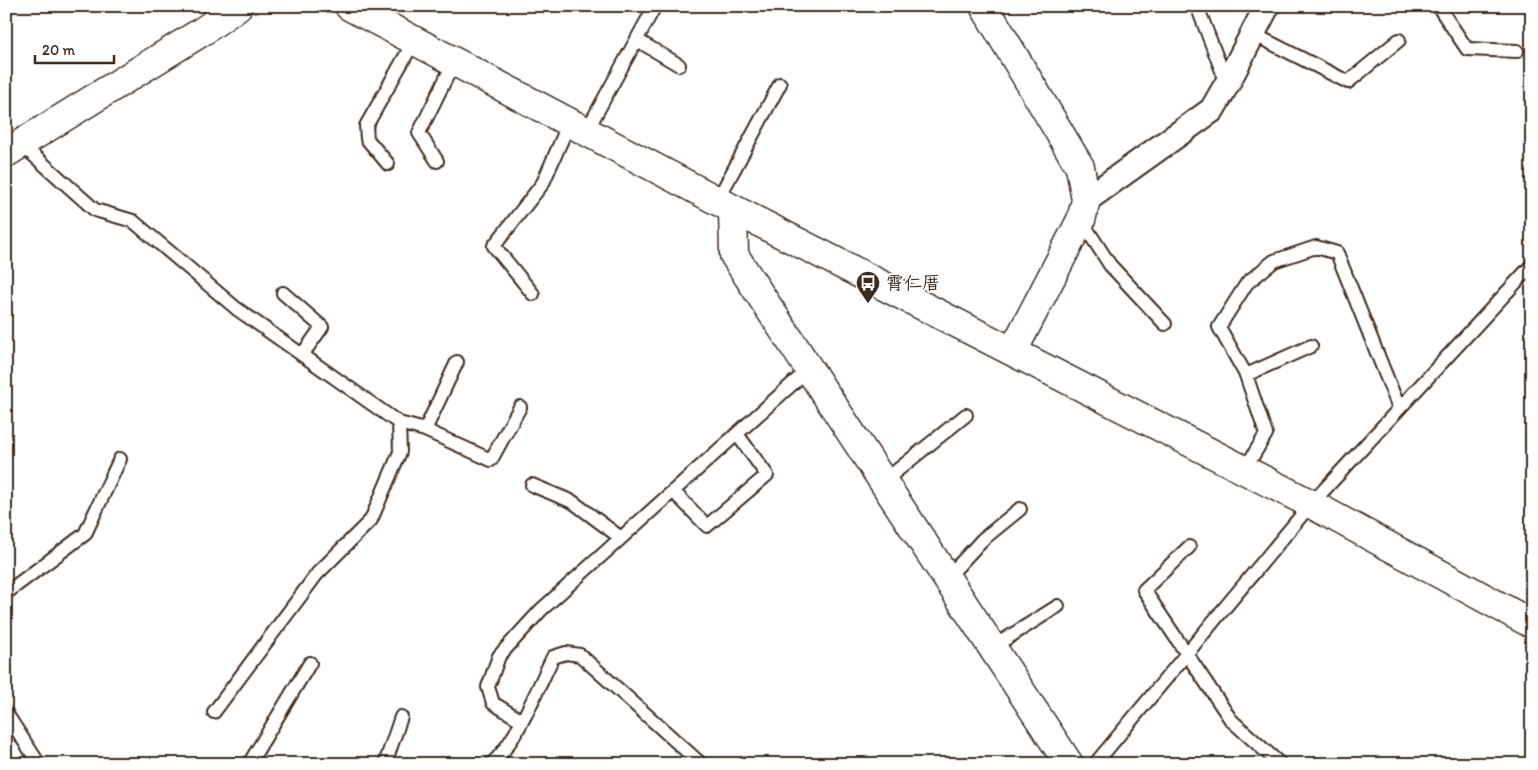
<svg xmlns="http://www.w3.org/2000/svg" width="1538" height="770" font-family="Itim,'LXGW WenKai TC',sans-serif">
  <style>
    .lines { fill: none; stroke-linecap: round; stroke-linejoin: round }
    .service-casing { stroke: #3b2a1e; stroke-width: 16 }
    .minor-casing { stroke: #3b2a1e; stroke-width: 28 }
    .tertiary-casing { stroke: #3b2a1e; stroke-width: 31 }
    .secondary-casing { stroke: #3b2a1e; stroke-width: 31 }
    .service { stroke: #fff; stroke-width: 12 }
    .minor { stroke: #fff; stroke-width: 24 }
    .tertiary { stroke: #fff; stroke-width: 28 }
    .secondary { stroke: #fff; stroke-width: 28 }
    .labels { text-anchor: middle; dominant-baseline: central; stroke-width: 4; stroke-linejoin: round; paint-order: stroke }
    .poi-label { font-size: 18px; fill: #3b2a1e; stroke: #fff; text-anchor: start }
  </style>
  <rect width="100%" height="100%" fill="#fff"/>
  <filter id="ink" filterUnits="userSpaceOnUse"><feTurbulence type="fractalNoise" baseFrequency=".02" numOctaves="2"/><feDisplacementMap in="SourceGraphic" scale="10" xChannelSelector="R" yChannelSelector="G"/><feConvolveMatrix kernelMatrix="1 2 1 2 8 2 1 2 1" color-interpolation-filters="sRGB"/></filter>
  <g filter="url(#ink)">
    <g class="lines">
      <defs>
        <path id="service" d="M1197,6L1227,84
          M1438,6L1467,49L1517,51
          M1253,34L1348,82L1399,40
          M637,40L679,65
          M586,132L655,6
          M21,144L95,210L133,221L237,309L399,423L400,452L371,520L317,574L214,712
          M437,161L419,133L454,62
          M388,164L367,139L366,126L414,41
          M717,201L780,84
          M1081,220L1110,265L1165,324
          M283,293L322,327L302,355
          M533,294L494,246L543,183L569,123
          M1246,375L1219,327L1247,283L1274,261L1316,247L1337,253L1399,408
          M399,423L425,430L457,362
          M425,430L491,460L520,407
          M1245,469L1266,434L1246,375L1311,346
          M884,481L966,415
          M532,485L573,502L621,538
          M673,491L707,526L767,475L737,434
          M1189,547L1144,590L1231,720L1280,764
          M947,578L982,540L1020,509
          M6,593L85,534L120,459
          M993,647L1058,606
          M6,713L39,764
          M522,721L493,703L488,687L499,656L541,610L810,368
          M249,764L310,663
          M385,764L401,717
          M491,764C516,744 538,687 553,657L566,653L580,655L701,764
          M1095,764L1311,504L1532,265"/>
        <path id="minor" d="M1086,200L1212,110L1227,84L1267,6"/>
        <path id="tertiary" d="M984,6L1080,167L1086,200L1081,220L1013,351
          M6,153L203,31L238,6
          M733,209L734,255L1069,764"/>
        <path id="secondary" d="M349,6L733,209L1311,504L1532,624"/>
      </defs>
      <use href="#service" class="service-casing"/>
      <use href="#minor" class="minor-casing"/>
      <use href="#tertiary" class="tertiary-casing"/>
      <use href="#secondary" class="secondary-casing"/>
      <use href="#service" class="service"/>
      <use href="#minor" class="minor"/>
      <use href="#tertiary" class="tertiary"/>
      <use href="#secondary" class="secondary"/>
    </g>
  </g>
  <defs>
    <symbol id="bus-pin" viewBox="-11 -11 22 30"><path d="M0 17L-7.5 6A9.5 9.5 0 1 1 7.5 6Z" fill="#3b2a1e" stroke="#fff"/><path d="M-5-6H5V4H4V6H2V4H-2V6H-4V4H-5ZM-3.5-4V0h7V-4ZM-3.5 1.2v1.5H-2V1.2ZM2 1.2v1.5H3.5V1.2Z" fill="#fff"/></symbol>
  </defs>
  <g fill-rule="evenodd">
    <use href="#bus-pin" x="854" y="269" width="28" height="38"/>
  </g>
  <g class="labels">
    <g class="poi-label">
      <text x="886" y="283">霄仁厝</text>
    </g>
  </g>
  <rect width="1538" height="770" fill="none" stroke="#fff" stroke-width="25"/>
  <rect x="12" y="12" width="1513" height="745" fill="none" stroke="#3b2a1e" stroke-width="2" filter="url(#ink)"/>
  <path d="M35 55v8h79v-8" fill="none" stroke="#3b2a1e" stroke-width="2.5"/>
  <text x="42" y="55" font-size="15" fill="#3b2a1e" stroke="#ffffff" stroke-width="4" paint-order="stroke">20 m</text>
</svg>
